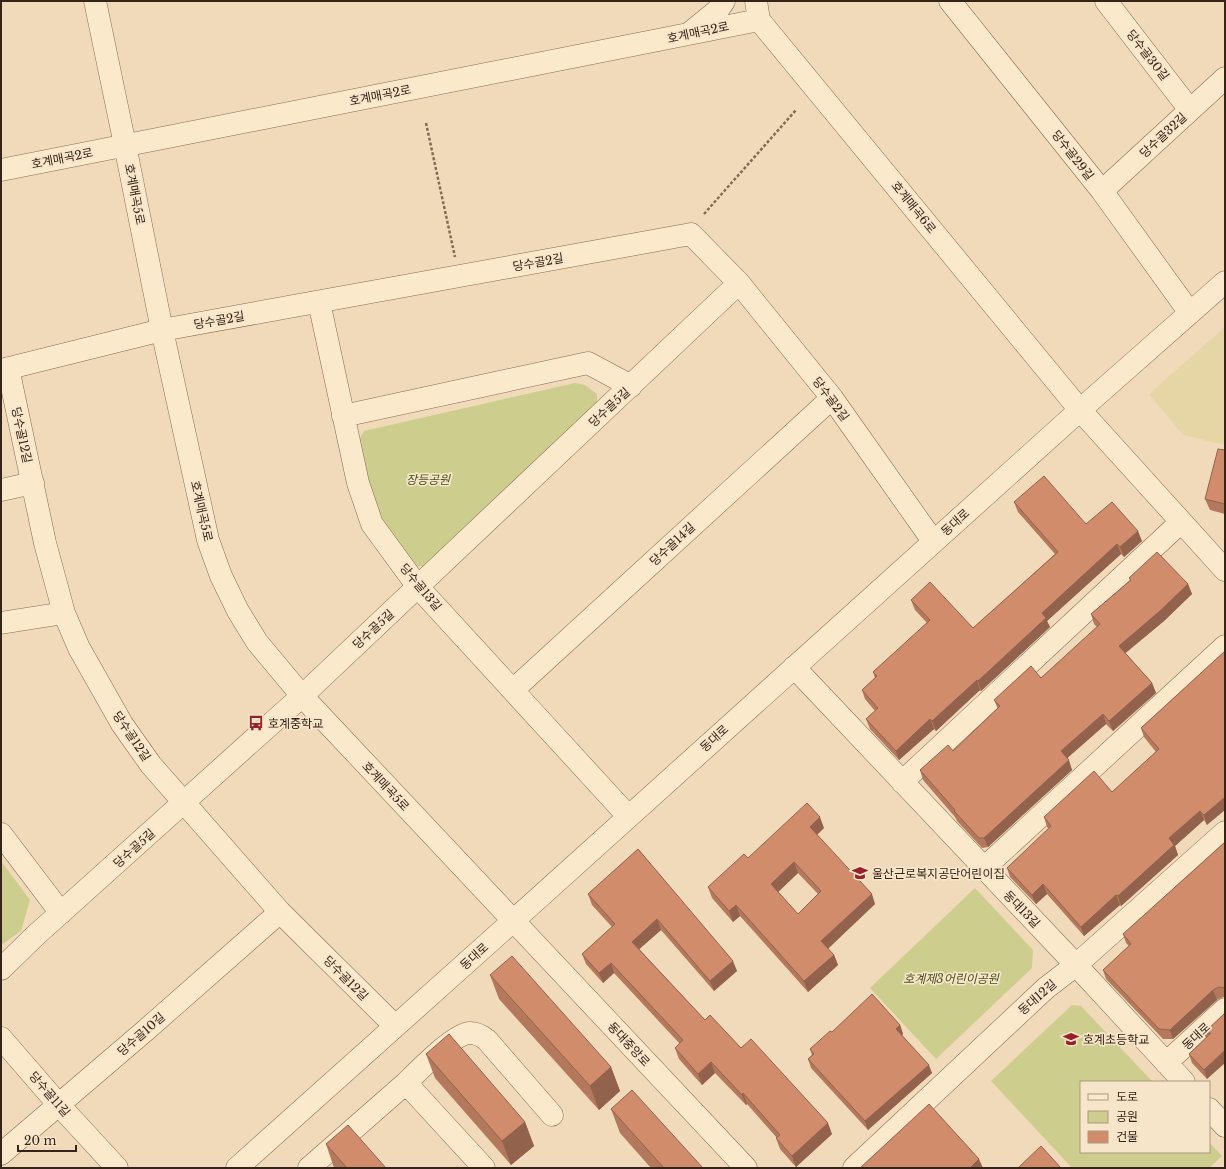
<svg xmlns="http://www.w3.org/2000/svg" width="1226" height="1169" font-family="'Libre Baskerville','Noto Sans KR',serif">
  <style>
    .farmland { fill: #e6d6a6 }
    .green { fill: #cdce8d }
    .lines { fill: none; stroke-linecap: round; stroke-linejoin: round }
    .minor-casing { stroke: #876a53; stroke-width: 23 }
    .path { stroke: #876a53; stroke-width: 2.5; stroke-dasharray: 3 2; stroke-linecap: butt }
    .minor { stroke: #fbe9cc; stroke-width: 22 }
    .wall { fill: #b4785d; fill-rule: evenodd }
    .shaded-wall { fill: #92624c }
    .building { fill: #d18c6c; stroke: #92624c; fill-rule: evenodd }
    .labels { text-anchor: middle; dominant-baseline: central; stroke-width: 3.5; stroke-linejoin: round; paint-order: stroke }
    .street-label { font-size: 12px; fill: #352419; stroke: #f7e5c9 }
    .park-label { font-size: 12px; font-style: italic; fill: #4a531e; stroke: #f7e5c9 }
    .poi-label { font-size: 12px; fill: #352419; stroke: #f7e5c9; text-anchor: start }
  </style>
  <rect width="100%" height="100%" fill="#f0dab9"/>
  <path class="farmland" d="M1225,327V445L1183,435L1149,394Z"/>
  <path class="green" d="M575,383L585,385L597,394V406L426,566L411,567L377,515L355,447L364,431Z
    M1,861L30,900L21,931L1,945Z
    M975,888L1033,950L1032,968L936,1059L870,988Z
    M1072,1005L1081,1006L1153,1082H1081V1152H1209V1142L1222,1156L1209,1168H1072L991,1081Z"/>
  <g class="lines">
    <defs>
      <path id="minor" d="M95,1L125,145L162,330L208,540L221,576L238,611L257,642L302,696L746,1168
        M756,1L759,20L1080,410L1225,570
        M950,1L1102,191L1190,313
        M1106,1L1190,110
        M691,32L718,10L724,1
        M1,170L759,20
        M1102,191L1225,78
        M319,302L358,483L372,524L418,587L628,816
        M8,368L45,543L64,613L79,648L122,724L151,765L280,912L395,1026
        M1,370L162,330L691,234L739,283L832,398L933,541
        M343,416L588,363L631,386
        M1,490L33,483
        M1,623L64,613
        M794,667L1076,965L1184,1082
        M513,690L832,398
        M902,782L1181,522
        M1,834L61,913
        M984,868L1225,646
        M1,969L36,935L302,696L739,283
        M1,1038L59,1105L117,1168
        M1166,1063L1225,1009
        M406,1083C418,1071 455,1033 470,1033C477,1033 482,1036 487,1040L552,1115
        M1209,1109L1225,1126
        M1,1154L146,1030L280,912
        M237,1168L513,921L1080,410L1225,282
        M309,1168L406,1083L484,1168
        M854,1168L1046,988L1076,965L1225,832"/>
    </defs>
    <use href="#minor" class="minor-casing"/>
    <path class="path" d="M426,123L455,257
      M704,214L796,110"/>
    <use href="#minor" class="minor"/>
  </g>
  <path class="wall" d="M1225,450V514L1210,510L1205,499Z
    M1014,502L1086,524L1142,541L1124,557L1121,554L1047,621L1050,627L981,691L980,690L936,731L934,729L899,760L870,729L866,719L875,711L865,699L862,690L875,678L873,672L927,623L915,610L911,600L973,628L1055,554L1018,512Z
    M1129,578L1188,584L1192,594L1164,621L1125,653L1152,683L1156,693L1113,731L1106,724L1067,758L1072,770L988,847L982,848L957,821L955,817L923,780L920,770L953,751L998,709L994,700L1041,678L1097,627L1094,624L1091,614L1130,580Z
    M1225,651L1207,825L1204,820L1175,846L1178,855L1121,906L1120,905L1084,936L1047,894L1036,904L1010,877L1007,868L1049,829L1047,827L1044,817L1112,792L1156,752L1144,737L1141,728Z
    M824,828L817,835L875,904L828,949L834,955L838,965L808,992L740,916L733,922L712,898L708,887L748,858ZM798,873L818,894L798,914L778,892Z
    M1225,842V997H1223L1217,1000L1173,1039H1163L1106,979L1103,970L1129,946L1126,943L1123,934Z
    M638,849L737,971L714,991L661,930L639,949L705,1020L741,1048L832,1134L796,1167L780,1149L776,1138H777L747,1104L746,1105L715,1073L702,1085L679,1059L675,1048L680,1044L614,973L603,983L586,964L582,954L612,927L592,905L588,894Z
    M490,975L611,1067L620,1091L599,1110L499,999Z
    M1225,1013L1207,1079L1192,1063L1189,1054L1206,1038L1204,1033Z
    M900,1025L903,1034L902,1035L932,1073L868,1130L811,1068L808,1059L812,1055L810,1049L832,1032Z
    M426,1054L525,1122L534,1146L511,1165L435,1078Z
    M611,1109L703,1168H651L620,1133Z
    M326,1144L386,1168H334Z"/>
  <path class="shaded-wall" d="M1138,531L1142,541L1124,557L1120,547Z
    M1117,544L1121,554L1047,621L1050,627L981,691L978,681L1042,613Z
    M1188,584L1192,594L1164,621L1122,656L1119,646Z
    M977,680L980,690L936,731L932,721Z
    M1152,683L1156,693L1113,731L1109,721Z
    M1103,714L1106,724L1064,761L1061,751Z
    M930,719L934,729L899,760L896,751Z
    M1069,760L1072,770L988,847L984,838Z
    M1225,797V810L1207,825L1204,815Z
    M1200,811L1204,820L1175,846L1178,855L1121,906L1118,896L1169,838Z
    M820,817L824,828L813,838L810,827Z
    M794,862L798,873L775,895L771,884Z
    M1043,884L1047,894L1036,904L1032,895Z
    M872,894L875,904L825,951L821,941Z
    M1116,895L1120,905L1084,936L1081,927Z
    M736,905L740,916L733,922L729,911Z
    M657,919L661,930L636,952L632,942Z
    M834,955L838,965L808,992L804,981Z
    M733,961L737,971L714,991L710,981Z
    M611,963L614,973L603,983L599,973Z
    M1213,990L1217,1000L1173,1039L1170,1030Z
    M900,1025L903,1034L899,1037L896,1029Z
    M1225,1050V1063L1207,1079L1204,1070Z
    M711,1062L715,1073L702,1085L698,1074Z
    M929,1065L932,1073L868,1130L865,1121Z
    M611,1067L620,1091L599,1110L590,1086Z
    M743,1093L747,1104L746,1105L742,1095Z
    M525,1122L534,1146L511,1165L502,1141Z
    M828,1123L832,1134L796,1167L792,1156Z
    M979,1159L983,1168H970Z"/>
  <path class="building" d="M1218,449L1225,450V504L1205,499Z
    M1044,476L1086,524L1112,502L1138,531L1120,547L1117,544L1042,613L1046,618L978,681L977,680L932,721L930,719L896,751L866,719L878,708L862,690L877,676L873,672L930,620L911,600L930,582L973,628L1058,552L1014,502Z
    M1157,552L1188,584L1160,611L1119,646L1152,683L1109,721L1103,714L1061,751L1069,760L984,838H979L954,811L955,810L920,770L948,745L953,751L1000,706L994,700L1031,666L1041,678L1100,624L1091,614L1131,580L1129,578Z
    M1225,651V797L1204,815L1200,811L1169,838L1174,845L1118,896L1116,895L1081,927L1043,884L1032,895L1007,868L1051,826L1044,817L1094,771L1112,792L1159,749L1141,728Z
    M807,803L820,817L810,827L872,894L821,941L834,955L804,981L736,905L729,911L708,887L744,854L748,858ZM794,862L821,891L798,914L771,884Z
    M1225,842V988L1219,987L1213,990L1170,1030L1159,1029L1103,970L1131,944L1123,934Z
    M638,849L733,961L710,981L657,919L632,942L705,1020L710,1015L741,1048L751,1039L828,1123L792,1156L776,1138L780,1135L743,1093L742,1095L711,1062L698,1074L675,1048L683,1040L611,963L599,973L582,954L615,924L588,894Z
    M512,956L611,1067L590,1086L490,975Z
    M872,994L900,1025L896,1029L929,1065L865,1121L808,1059L814,1054L810,1049L830,1031L832,1032Z
    M1225,1013V1050L1204,1070L1189,1054L1211,1033H1204Z
    M449,1034L525,1122L502,1141L426,1054Z
    M632,1090L703,1168H664L611,1109Z
    M929,1104L979,1159L970,1168H860Z
    M348,1125L386,1168H347L326,1144Z
    M1041,1146L1061,1168H1018Z"/>
  <defs>
    <symbol id="bus-bare" viewBox="-9 -9 18 18"><path d="M-5-6H5V4H4V6H2V4H-2V6H-4V4H-5ZM-3.5-4V0h7V-4ZM-3.5 1.2v1.5H-2V1.2ZM2 1.2v1.5H3.5V1.2Z" fill="#9a1f2c" stroke="#f7e5c9" stroke-width="2.5" paint-order="stroke"/></symbol>
    <symbol id="school-bare" viewBox="-9 -9 18 18"><path d="M0-5L7-2L0 1L-7-2ZM-4 1L0 2.5L4 1V4Q0 6-4 4Z" fill="#9a1f2c" stroke="#f7e5c9" stroke-width="2.5" paint-order="stroke"/></symbol>
  </defs>
  <g fill-rule="evenodd">
    <use href="#bus-bare" x="245" y="712" width="22" height="22"/>
    <use href="#school-bare" x="849" y="862" width="22" height="22"/>
    <use href="#school-bare" x="1060" y="1028" width="22" height="22"/>
  </g>
  <g class="labels">
    <g class="street-label">
      <text transform="translate(698 32) rotate(-12)">호계매곡2로</text>
      <text transform="translate(1148 55) rotate(52)">당수골30길</text>
      <text transform="translate(380 95) rotate(-11)">호계매곡2로</text>
      <text transform="translate(1163 135) rotate(-43)">당수골32길</text>
      <text transform="translate(1073 155) rotate(52)">당수골29길</text>
      <text transform="translate(62 158) rotate(-11)">호계매곡2로</text>
      <text transform="translate(135 194) rotate(79)">호계매곡5로</text>
      <text transform="translate(914 207) rotate(51)">호계매곡6로</text>
      <text transform="translate(538 262) rotate(-10)">당수골2길</text>
      <text transform="translate(219 320) rotate(-10)">당수골2길</text>
      <text transform="translate(831 399) rotate(53)">당수골2길</text>
      <text transform="translate(609 407) rotate(-43)">당수골5길</text>
      <text transform="translate(22 435) rotate(78)">당수골12길</text>
      <text transform="translate(202 511) rotate(77)">호계매곡5로</text>
      <text transform="translate(955 522) rotate(-42)">동대로</text>
      <text transform="translate(672 544) rotate(-43)">당수골14길</text>
      <text transform="translate(421 587) rotate(50)">당수골13길</text>
      <text transform="translate(373 629) rotate(-43)">당수골5길</text>
      <text transform="translate(132 736) rotate(56)">당수골12길</text>
      <text transform="translate(714 738) rotate(-42)">동대로</text>
      <text transform="translate(386 786) rotate(47)">호계매곡5로</text>
      <text transform="translate(134 848) rotate(-42)">당수골5길</text>
      <text transform="translate(1022 909) rotate(46)">동대13길</text>
      <text transform="translate(474 956) rotate(-42)">동대로</text>
      <text transform="translate(346 978) rotate(45)">당수골12길</text>
      <text transform="translate(1037 997) rotate(-41)">동대12길</text>
      <text transform="translate(141 1034) rotate(-41)">당수골10길</text>
      <text transform="translate(1196 1036) rotate(-43)">동대로</text>
      <text transform="translate(629 1044) rotate(47)">동대중앙로</text>
      <text transform="translate(50 1094) rotate(49)">당수골11길</text>
    </g>
    <g class="park-label">
      <text x="428" y="479">장등공원</text>
      <text x="951" y="978">호계제3어린이공원</text>
    </g>
    <g class="poi-label">
      <text x="268" y="723">호계중학교</text>
      <text x="872" y="873">울산근로복지공단어린이집</text>
      <text x="1083" y="1039">호계초등학교</text>
    </g>
  </g>
  <rect width="1226" height="1169" fill="none" stroke="#352419" stroke-width="4"/>
  <rect x="1080" y="1081" width="130" height="72" fill="#f7e5c9" stroke="#a99883"/>
  <rect x="1088" y="1094" width="20" height="6" fill="#fbe9cc" stroke="#a99883"/>
  <text x="1116" y="1101" font-size="12" fill="#352419">도로</text>
  <rect x="1088" y="1111" width="20" height="12" fill="#cdce8d" stroke="#a99883"/>
  <text x="1116" y="1121" font-size="12" fill="#352419">공원</text>
  <rect x="1088" y="1131" width="20" height="12" fill="#d18c6c" stroke="#a99883"/>
  <text x="1116" y="1141" font-size="12" fill="#352419">건물</text>
  <path d="M18 1145v6h58v-6" fill="none" stroke="#352419" stroke-width="2"/>
  <text x="24" y="1145" font-size="12" fill="#352419" stroke="#f7e5c9" stroke-width="3" paint-order="stroke">20 m</text>
</svg>
